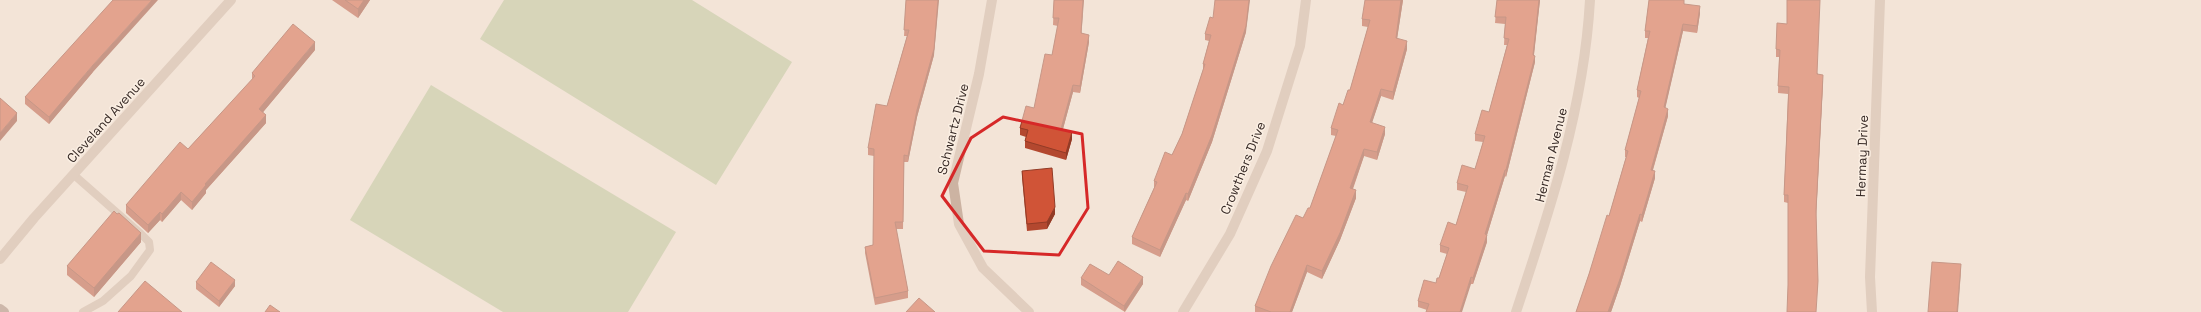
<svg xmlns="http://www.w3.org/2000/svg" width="2201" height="312" font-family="'Space Grotesk',sans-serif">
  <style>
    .green { fill: #b6c396 }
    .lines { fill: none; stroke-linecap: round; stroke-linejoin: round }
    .lane { stroke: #ccb3a2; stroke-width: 8 }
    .street { stroke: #ccb3a2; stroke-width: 10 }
    .secondary { stroke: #9f8173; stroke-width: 10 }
    .wall { fill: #b3482f }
    .shaded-wall { fill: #923b26 }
    .building { fill: #d05437; stroke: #923b26 }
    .marked { fill: none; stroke: #d62828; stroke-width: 3; stroke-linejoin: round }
    .labels { text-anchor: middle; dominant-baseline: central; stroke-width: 3; stroke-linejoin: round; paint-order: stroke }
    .street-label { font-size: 13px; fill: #362925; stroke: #fbefe3 }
  </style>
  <rect width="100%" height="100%" fill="#f3e4d7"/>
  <path class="green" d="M504,0H692L792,62L716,185L480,39Z
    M431,85L676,232L628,312H503L350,220Z"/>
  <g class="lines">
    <path class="lane" d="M74,175L140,233L149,242L150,250L131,276L103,301L83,312"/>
    <path class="street" d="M992,0L979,74L953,183L959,224L983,268L1029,312
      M0,259L34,218L231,0
      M1183,312L1230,234L1267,151L1300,46L1306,0
      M1516,312C1550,210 1584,108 1590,0
      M1872,312L1870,277L1880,0"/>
    <path class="secondary" d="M0,309L4,312"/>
  </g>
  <path class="wall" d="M332,0H370L358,18Z
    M906,0L934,55L917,117L908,162H904L903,229H896L908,291V298L875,305L865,253V247L873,245L874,156L868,155V148L887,106L907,36H904Z
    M1054,0L1089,42L1080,93L1073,92L1063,129L1072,139L1066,160L1025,148V141L1026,137L1020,135V128L1034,108L1052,55L1058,26L1053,25Z
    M1403,0L1397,38L1407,49L1393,100L1381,96L1372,122L1385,134L1377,160L1364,156L1353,189L1356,198L1340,240L1322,279L1307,272L1292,312H1255V306L1303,218L1310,208L1336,136L1331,135V128L1343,105L1350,90L1368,27L1362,26V19Z
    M1497,0H1540L1534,55L1535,62L1506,177L1505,176L1487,235V242L1473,284H1471L1427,310L1418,307V301L1436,283L1439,278L1447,254L1440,252V245L1456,225L1466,192L1457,190V183L1475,169L1483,142L1475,141V134L1489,112L1507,45H1504L1505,24L1495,23Z
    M1649,0H1684V4L1700,13L1697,33L1683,31L1665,108L1668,116L1653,170L1655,178L1642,222L1640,221L1620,286L1611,312H1576L1609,216L1626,157H1625V150L1639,98L1637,97V90L1648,38H1645V31Z
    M1787,24L1818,74L1823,82L1816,215L1818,288L1788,286V203L1784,202V195L1788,94L1778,93L1779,57H1776V49Z
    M1246,32L1212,142L1188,201L1186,200L1160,257L1132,244V237L1154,188V181L1172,155L1182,134L1203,70V64L1209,41L1205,40V34Z
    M315,50L263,112L266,123L206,190V193L192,210L181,200L162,222L160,220L148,233L126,213V205L188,149L252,80V73Z
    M93,72L49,124L25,104V97Z
    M1022,171L1055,214L1047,229L1027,231L1022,177Z
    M117,214L141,242L94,297L67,275V266Z
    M1109,275L1143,284L1125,312L1081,285V278Z
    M196,282L235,286L219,307L196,289Z"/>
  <path class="shaded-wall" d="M152,0H158L93,72L49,124V117L93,65Z
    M364,0H370L358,18V9Z
    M938,0H939L934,55L917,117L908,162V156L917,110Z
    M1083,0H1084L1081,40V33Z
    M1249,0H1250L1246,32L1212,142L1188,201V194Z
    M1401,0H1403L1396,46V38Z
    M1539,0H1540L1533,62V55Z
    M1700,6V13L1697,33V26Z
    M1683,24V31L1664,114V107Z
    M1089,35V42L1080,93V86Z
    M1407,41V49L1393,100V92Z
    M315,42V50L259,117V109Z
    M1535,56V62L1506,177V170Z
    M1823,75V82L1816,218V211Z
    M1073,85V92L1061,136V129Z
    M1381,89V96L1370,129V122Z
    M1668,109V116L1651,176V170Z
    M17,113V121L0,141V133Z
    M266,115V123L206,190V193L192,210V202L205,184Z
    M1385,127V134L1377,160V152Z
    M1072,132V139L1066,160V153Z
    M1364,149V156L1350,196V188Z
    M1505,170V176L1487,235V242L1473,284V278L1485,234Z
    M1655,171V178L1642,222V215Z
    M1356,190V198L1340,240L1322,279V271Z
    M181,192V200L162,222V214Z
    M1186,193V200L1160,257V250Z
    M1055,207V214L1047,229V222Z
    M160,212V220L148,233V225Z
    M1640,214V221L1620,286L1611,312H1608Z
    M141,233V242L94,297V288Z
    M1961,264V271L1958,312H1957Z
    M1307,265V272L1292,312H1290Z
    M1143,277V284L1124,312V306Z
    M1471,277V284L1462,312H1460Z
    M235,280V286L219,307V301Z"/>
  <path class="building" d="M113,0H152L93,65L49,117L25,97Z
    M345,0H364L358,9Z
    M906,0H938L934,49L917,110L908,156L904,155L903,222H895L908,291L875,298L865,247L873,245L874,149L868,148L876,104L887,106L909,30H904Z
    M1054,0H1083L1081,33L1089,35L1080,86L1073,85L1061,129L1072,132L1066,153L1025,141L1028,130L1020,128L1026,106L1034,108L1045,54L1052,55L1059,18H1053Z
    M1215,0H1249L1246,26L1212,135L1188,194L1186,193L1160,250L1132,237L1157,182L1154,181L1165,152L1172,155L1182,134L1205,64H1203L1211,35L1205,34L1210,17L1213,18Z
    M1365,0H1401L1396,38L1407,41L1393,92L1381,89L1370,122L1385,127L1377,152L1364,149L1350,188L1356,190L1340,233L1322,271L1307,265L1290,312H1271L1255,306L1271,266L1296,215L1303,218L1308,208H1310L1338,130L1331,128L1339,103L1343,105L1348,90H1350L1370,20L1362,19Z
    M1497,0H1539L1533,55L1535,56L1506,170H1505L1485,234L1487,235L1473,278L1471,277L1460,312H1426L1429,304L1418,301L1424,280L1436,283L1437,278H1439L1449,248L1440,245L1448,222L1456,225L1468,186L1457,183L1462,165L1475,169L1485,136L1475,134L1482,110L1489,112L1509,39L1504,38L1506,17H1495Z
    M1649,0H1684V4L1700,6L1697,26L1683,24L1664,107L1668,109L1651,170L1655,171L1642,215L1640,214L1620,279L1608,312H1576L1589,274L1607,215L1609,216L1628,151L1625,150L1641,91L1637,90L1650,31H1645Z
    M1787,0H1820L1817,74L1823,75L1816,211L1818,281L1816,312H1787L1788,285V195H1784L1789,87L1778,86L1780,50L1776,49L1777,23L1787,24Z
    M293,24L315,42L259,109L266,115L205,184L206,185L192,202L181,192L162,214L160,212L148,225L126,205L180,142L188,149L255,76L252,73Z
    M0,98L17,113L0,133Z
    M1052,168L1055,207L1047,222L1027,224L1022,171Z
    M114,211L117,214L119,213L141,233L94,288L67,266Z
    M1118,261L1143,277L1124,306L1081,278L1090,264L1109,275Z
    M211,262L235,280L219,301L196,282Z
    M1932,262L1961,264L1957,312H1928Z
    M145,281L182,312H118Z
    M919,298L935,312H906Z
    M270,305L280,312H265Z"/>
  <path d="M0 0H2201V312H0ZM1003,117L1082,134L1088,208L1059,255L984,251L942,196L971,138Z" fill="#f3e4d7" fill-opacity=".55" fill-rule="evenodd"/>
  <path class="marked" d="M1003,117L1082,134L1088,208L1059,255L984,251L942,196L971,138Z"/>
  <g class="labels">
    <g class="street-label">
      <text transform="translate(106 120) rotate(-48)">Cleveland Avenue</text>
      <text transform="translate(953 129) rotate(-76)">Schwartz Drive</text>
      <text transform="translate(1551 155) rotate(-76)">Herman Avenue</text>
      <text transform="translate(1862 156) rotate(-88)">Hermay Drive</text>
      <text transform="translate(1243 168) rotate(-68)">Crowthers Drive</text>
    </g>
  </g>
</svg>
